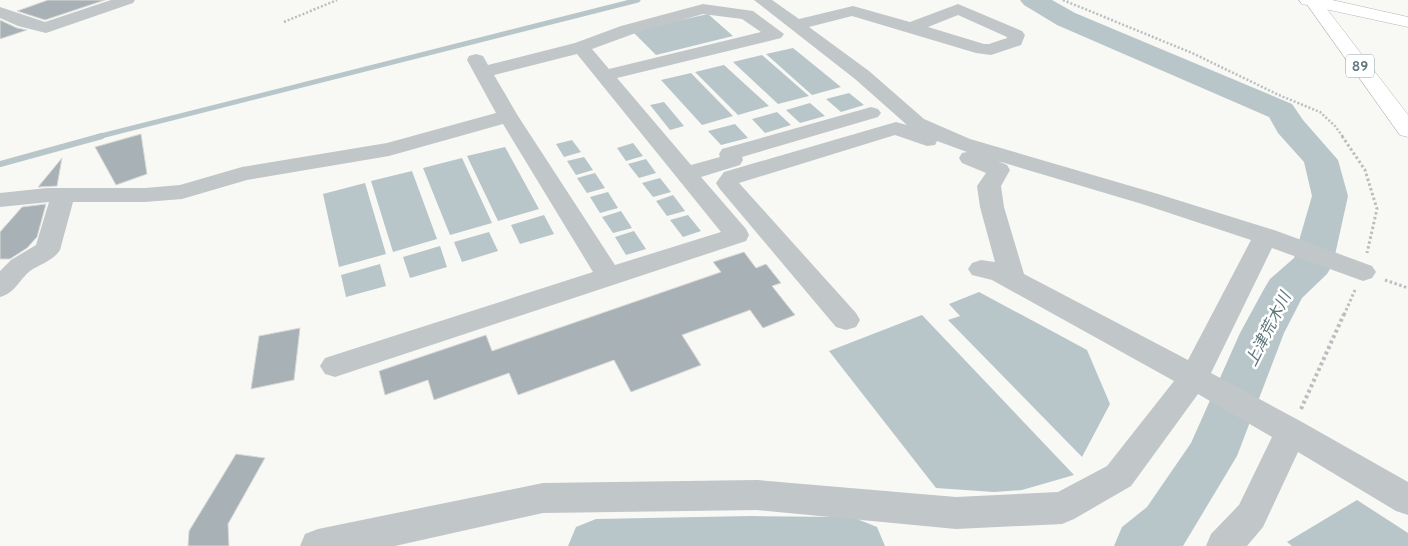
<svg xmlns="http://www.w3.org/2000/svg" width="1408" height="546" font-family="Cabin,'Noto Sans JP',sans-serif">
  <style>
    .water { fill: #b8c6c9 }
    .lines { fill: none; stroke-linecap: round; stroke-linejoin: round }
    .stream-far1 { stroke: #b8c6c9; stroke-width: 5 }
    .stream { stroke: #b8c6c9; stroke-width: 6 }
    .river { fill: #b8c6c9; fill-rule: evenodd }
    .building { fill: #a8b2b6; stroke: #dad9d7 }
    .major-casing { stroke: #b2b8bb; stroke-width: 1 }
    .highway-casing { stroke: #b2b7ba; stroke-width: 1 }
    .path-far2 { stroke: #bbbec0; stroke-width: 2.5; stroke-dasharray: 2 2; stroke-linecap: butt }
    .path-far1 { stroke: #bbbec0; stroke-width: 3; stroke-dasharray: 2.5 2.5; stroke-linecap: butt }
    .path { stroke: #bbbec0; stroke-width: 4; stroke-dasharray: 3 3; stroke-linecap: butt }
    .minor { fill: #c1c6c9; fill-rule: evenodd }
    .major { fill: #fff; fill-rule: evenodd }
    .highway { fill: #fff; fill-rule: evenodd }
    .labels { text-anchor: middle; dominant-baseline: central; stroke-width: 5; stroke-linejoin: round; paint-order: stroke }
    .shield { fill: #fff; stroke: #92a0a6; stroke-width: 1 }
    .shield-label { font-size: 14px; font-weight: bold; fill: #637780 }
    .water-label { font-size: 16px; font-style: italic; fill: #5e767a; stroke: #fff }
  </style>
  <rect width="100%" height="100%" fill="#f8f8f5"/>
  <path class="water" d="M708,14L733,36L656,55L632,31Z
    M793,48L841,87L812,95L766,54Z
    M762,55L809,96L778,104L733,62Z
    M724,65L769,106L738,115L695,72Z
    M691,73L733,116L702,125L661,80Z
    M849,93L864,105L841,112L826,99Z
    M664,102L684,126L670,130L650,105Z
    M810,103L825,116L800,123L786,110Z
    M777,112L791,125L765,133L752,119Z
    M735,124L748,138L721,145L708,131Z
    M572,140L581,152L564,157L556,144Z
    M633,143L643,156L626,161L617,148Z
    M505,147L539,209L498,221L467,156Z
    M584,157L593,170L576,175L567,161Z
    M462,158L492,223L450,235L423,168Z
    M646,159L656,173L639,178L628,164Z
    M412,171L437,239L393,252L371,181Z
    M595,173L605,188L587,193L577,178Z
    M660,178L671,192L653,197L642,183Z
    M365,183L386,254L339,267L323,194Z
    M608,192L618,208L600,213L590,197Z
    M673,195L685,211L667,216L656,201Z
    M621,211L632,228L613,233L602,217Z
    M544,215L554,234L520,244L511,225Z
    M688,215L701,231L683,237L670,220Z
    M634,231L646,249L626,255L615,237Z
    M489,232L498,251L462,262L454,242Z
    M440,246L447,267L410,278L403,257Z
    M380,264L386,286L346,297L341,275Z
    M979,292L1087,350L1110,404L1082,457L948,320L960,316L949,304Z
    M922,315L1074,475L1022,490L994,492L936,488L829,351Z
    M1357,500L1408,533V546H1292L1287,542Z"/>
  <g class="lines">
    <path class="stream-far1" d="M97,137L638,0"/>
    <path class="stream" d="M0,164L102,136"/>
    <path class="river" d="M1020,0H1052L1075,13L1292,104L1303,120L1338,160L1348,196L1333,264L1327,274L1302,298L1284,333L1237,456L1183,546H1114L1122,527L1147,507L1191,443L1240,333L1264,289L1270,279L1294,258L1312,196L1304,162L1278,133L1269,117L1057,25L1024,5Z
      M751,516L839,517L857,519L877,527L885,546H568L576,527L596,519Z"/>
  </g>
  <path class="building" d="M48,0H105L45,20L17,11Z
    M0,20L17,28L27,30L0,39Z
    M141,134L147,174L116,185L95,147Z
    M62,158L57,186L38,187Z
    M46,204L37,237L27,248L10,259H0V232L22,207Z
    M744,252L756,268L766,264L781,283L772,286L795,315L763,328L750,310L682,335L701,365L631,392L614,360L518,395L509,373L434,400L428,380L385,395L379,371L486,335L492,351L721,272L713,262Z
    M300,328L294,380L251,389L259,336Z
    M236,454L265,458L228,524L229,546H188L189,531Z"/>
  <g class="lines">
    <defs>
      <path id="major" d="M1304,0H1320L1408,115V137L1400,135Z"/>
      <path id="highway" d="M1299,0H1332L1408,17V27L1302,4Z"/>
    </defs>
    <use href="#major" class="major-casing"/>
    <use href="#highway" class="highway-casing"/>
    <path class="path-far2" d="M1063,0L1192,53L1281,96L1320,112L1335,126L1343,137
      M284,22L337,0"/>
    <path class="path-far1" d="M1342,136L1365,170L1377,209L1367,253
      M1385,280L1408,288
      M1344,315L1355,290"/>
    <path class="path" d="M1301,409L1344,314"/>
    <path class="minor" d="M111,0H135L133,3L46,33L18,26L0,18V7L45,22Z
      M754,0H772L799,19L853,6L910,22L958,4L1022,31L1025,35L1021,45L991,55L976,53L852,16L809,27L869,71L924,119L970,139L1158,194L1274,230L1372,266L1376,272L1372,278L1363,281L1272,248L1211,373L1302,422L1408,482V515L1396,511L1298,452L1263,527L1247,546H1206L1211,534L1239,505L1272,437L1198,394L1131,486L1074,519L1062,524L956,529L757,510L543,513L395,546H300L305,534L318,529L543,483L757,480L956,497L1058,492L1107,466L1174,381L992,280L972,275L968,269L972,263L981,260L995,262L980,207L977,186L986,173L962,163L959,158L962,153L967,152L937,141L935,145L927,146L895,135L739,183L856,313L860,320L856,327L846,330L836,327L719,188L716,183L724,172L889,124L896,122L907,125L855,79ZM958,15L1007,37V38L989,44H984L928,27ZM998,161L1142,204L1251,240L1188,360L1024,274L1004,207L1001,186L1010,170L1007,165Z
      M703,4L753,11L784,34L781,38L617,78L691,165L720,157L719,154L722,149L864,109L871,107L878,109L881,113L878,117L742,157L743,160L740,165L701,177L746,229L749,235L746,241L335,377L325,374L320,366L325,358L593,272L503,124L389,156L247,180L182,199L145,202H73L60,250C53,261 40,264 30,271C19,280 15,293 0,297V271L11,260L36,245L49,202L0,207V193L47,188H145L180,185L242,167L387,143L496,113L467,60L469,56L476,54L483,56L488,65L575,43L621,26ZM703,14L742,19L761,32L609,69L592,49L633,34ZM577,54L721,232L615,265L518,116L494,75Z"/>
    <use href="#major" class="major"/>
    <use href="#highway" class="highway"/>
  </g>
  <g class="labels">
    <rect class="shield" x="1346" y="54.5" width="28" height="23" rx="4"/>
    <g class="shield-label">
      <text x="1360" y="66">89</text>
    </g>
    <g class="water-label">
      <text transform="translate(1268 329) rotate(-63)">上津荒木川</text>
    </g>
  </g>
</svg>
